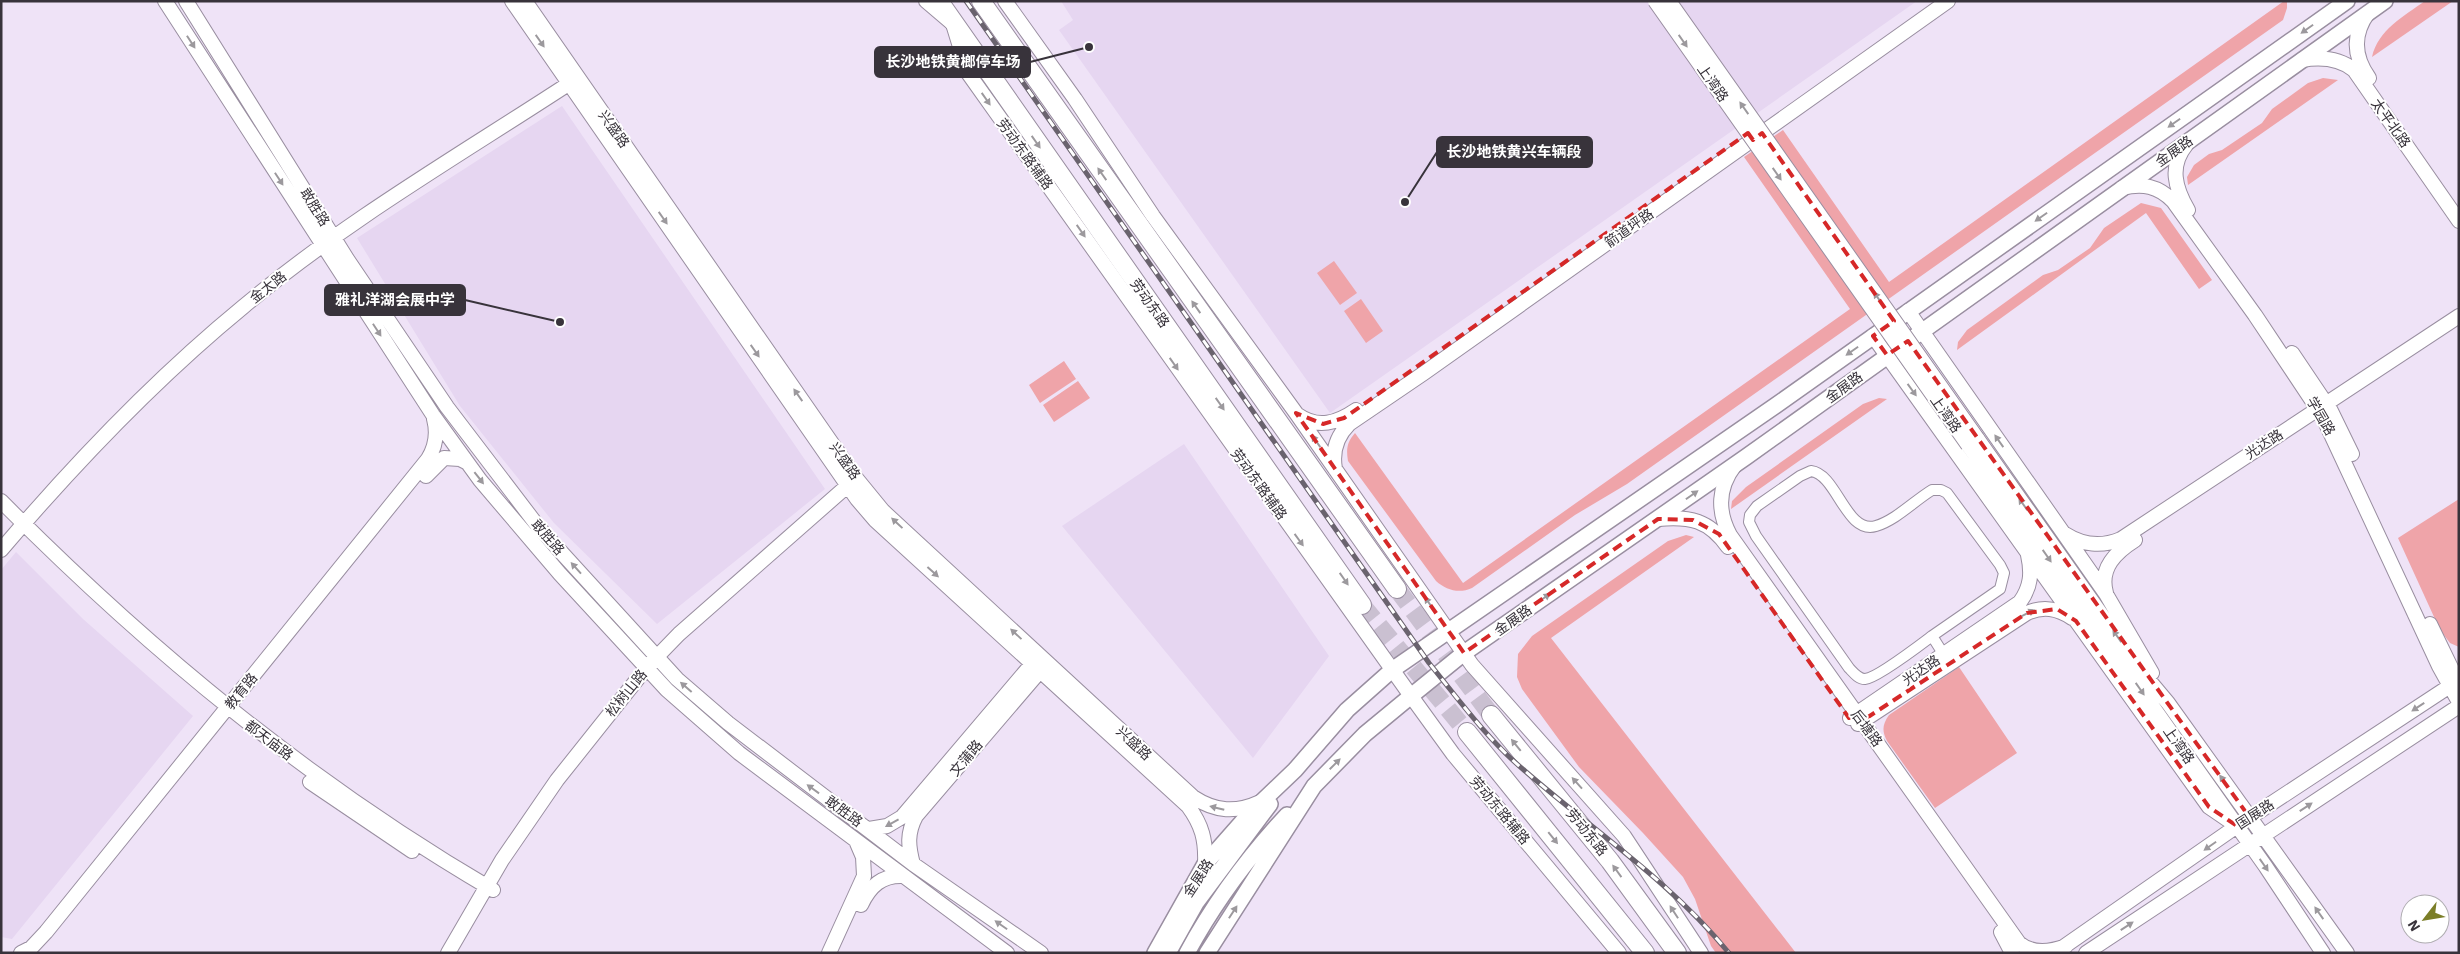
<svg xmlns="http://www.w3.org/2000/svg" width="2460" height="954" font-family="'IBM Plex Sans','Noto Sans SC',sans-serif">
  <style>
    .built { fill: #e6d6f1 }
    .green { fill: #efa4a9 }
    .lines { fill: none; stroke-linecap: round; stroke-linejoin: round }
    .highway-tunnel { stroke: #cac0d1; stroke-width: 18; stroke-dasharray: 18 9; stroke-linecap: butt }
    .street-casing { stroke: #998ea0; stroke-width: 12 }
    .secondary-casing { stroke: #998ea0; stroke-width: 16 }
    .primary-casing { stroke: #998ea0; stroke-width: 18 }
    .highway-casing { stroke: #998ea0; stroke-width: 20 }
    .street { stroke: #fff; stroke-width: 10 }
    .secondary { stroke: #fff; stroke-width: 14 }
    .primary { stroke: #fff; stroke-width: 15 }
    .highway { stroke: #fff; stroke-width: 18 }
    .rail-casing { stroke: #6a636e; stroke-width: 5 }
    .rail { stroke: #fff; stroke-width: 3; stroke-dasharray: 9; stroke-linecap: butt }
    .secondary-bridge-casing { stroke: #998ea0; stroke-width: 16; stroke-linecap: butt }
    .secondary-bridge { stroke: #fff; stroke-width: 14 }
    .oneway { fill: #9c999d }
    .marked { fill: none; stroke: #d62828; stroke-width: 4; stroke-dasharray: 10 6; stroke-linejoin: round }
    .labels { text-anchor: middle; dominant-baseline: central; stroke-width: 4; stroke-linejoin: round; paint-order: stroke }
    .street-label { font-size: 14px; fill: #38333b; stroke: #fff }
    .leader { fill: none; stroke: #38333b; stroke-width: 2 }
    .callout-dot { fill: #38333b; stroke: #fff; stroke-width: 2 }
    .callout { fill: #38333b; stroke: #38333b; stroke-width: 2 }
    .callout-label { font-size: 15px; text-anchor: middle; font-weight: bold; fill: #fff }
  </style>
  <rect width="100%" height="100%" fill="#efe3f7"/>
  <path class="built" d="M1061,1H1917L1330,413L1059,30L1073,20Z
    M562,106L825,489L657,624L554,523L460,406L357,238Z
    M1184,444L1329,656L1253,758L1062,526Z
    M16,552L83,619L193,716L12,939L1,937V570Z"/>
  <path class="green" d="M2284,1H2287V8L2283,20L1627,484L1575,515L1472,588C1459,594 1446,590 1436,581L1348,461C1346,449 1347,442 1355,433L1463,583L1850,309L1744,157L1783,130L1889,282Z
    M2425,1H2453L2372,57C2378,30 2404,16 2425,1Z
    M2323,78L2338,80L2188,185L2187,177L2194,165L2209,154L2222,150L2262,123L2272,109L2308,83Z
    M2141,203L2161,208L2212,280L2199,289L2146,213L1957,350L1958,342L1967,330L2043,275L2058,270L2090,248L2104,228Z
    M1334,261L1357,293L1340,305L1317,273Z
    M1361,299L1383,331L1366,343L1344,311Z
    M1064,361L1076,379L1040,403L1029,385Z
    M1078,381L1090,398L1054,422L1043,405Z
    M1879,398L1887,399L1731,509L1732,501L1746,487L1863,404Z
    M2459,499V647L2450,643L2440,630L2398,538Z
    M1686,535L1694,537L1551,638L1796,953H1716L1711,946L1695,899L1683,877L1643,833L1579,767L1522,689L1517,677L1518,654L1532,636L1668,541Z
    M1959,667L2017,753L1935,808L1887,741C1882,731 1882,725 1889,715Z"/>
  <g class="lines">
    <path class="highway-tunnel" d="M1397,589L1491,715
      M1362,605L1467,732"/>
    <defs>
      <path id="street" d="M1932,636C1920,645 1877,678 1865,679C1858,679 1853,672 1849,668L1756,536L1749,522L1750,515L1757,506L1800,476L1811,471C1837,474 1846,535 1876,526C1896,520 1914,501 1932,490H1941L1947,493L2000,565L2004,573L2000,589L1932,636L1944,655"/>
      <path id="secondary" d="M165,1L433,415L480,480L560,574L667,690L739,753L1007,953
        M186,1L347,259L447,407L540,529L677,679L728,723L913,864L1041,953
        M512,1L857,499L875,520L1188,806C1202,825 1206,840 1205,864
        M525,1L856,478L883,511L1193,797C1216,812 1236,813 1260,802
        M926,1L953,24L968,73L1411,696L1453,754L1619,953
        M1005,1L1075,99L1153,216L1296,413L1472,665L1624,836L1701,953
        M2368,13C2352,35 2354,57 2369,78
        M2302,60C2320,57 2339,58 2354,70L2459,221
        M2186,145C2169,166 2175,188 2188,210
        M2122,188C2143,183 2158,186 2173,201L2255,315L2323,417L2439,666L2459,702
        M1908,311L2106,594L2152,673
        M1873,336L2209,807L2228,820
        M2292,353L2331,411L2352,454
        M1298,415C1318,429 1337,423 1356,410
        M1977,438L2142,672L2168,703L2347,953
        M1968,445L2266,867L2323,953
        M1735,465C1718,487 1717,511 1730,535L2019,943C2032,954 2050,952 2066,946
        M1335,469C1332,452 1336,437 1349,424L1424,373L1948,1
        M426,476L444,458L460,459L466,462
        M1,501C150,651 310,783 493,890
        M1658,519C1690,516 1709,520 1728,547
        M2065,534C2082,545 2102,547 2121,539L2459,316
        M1,550C76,462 154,380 243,307C345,221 465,152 576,79
        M2106,593C2099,568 2116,552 2135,540
        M2430,624L2459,684
        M1850,718L2020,602C2031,587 2032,573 2028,555
        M1858,724L2027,613C2043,606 2057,608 2072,618
        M310,782L412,851
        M869,829L887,826L902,817L1037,658
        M913,864C908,846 907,833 916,816L1046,664
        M861,905C870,886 882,875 903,876
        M2001,932L2012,953
        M2059,950L2237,826L2456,682
        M21,953L31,948L46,932L428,459C436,446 438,434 434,419
        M448,953L502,860L557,780L647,667L679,634L854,480
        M829,953L864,876L863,857L857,843
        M2086,953L2459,706"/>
      <path id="primary" d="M1155,953L1205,864L1250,813L1295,770L1347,710L1392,670L1775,406L2347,1
        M1168,953L1196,903L1270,804
        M1187,953C1214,903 1249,856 1287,815
        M1207,953L1314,786L1365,734L1411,696L1464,653L1746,457L2385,1"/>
      <path id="highway" d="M939,1L1362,605
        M981,1L1397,589
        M1491,715L1610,861L1677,953
        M1467,732L1645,953"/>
    </defs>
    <use href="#street" class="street-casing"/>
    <use href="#secondary" class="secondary-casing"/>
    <use href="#primary" class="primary-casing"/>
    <use href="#highway" class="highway-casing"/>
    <use href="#street" class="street"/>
    <use href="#secondary" class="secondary"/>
    <use href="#primary" class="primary"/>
    <use href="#highway" class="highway"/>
    <defs>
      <path id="rail" d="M966,1L1429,663C1459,700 1488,740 1525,771C1594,831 1670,881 1729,953"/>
    </defs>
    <use href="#rail" class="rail-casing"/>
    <use href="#rail" class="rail"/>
    <defs>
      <path id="secondary-bridge" d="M1655,1L1968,445
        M1669,1L1977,438"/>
    </defs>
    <use href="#secondary-bridge" class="secondary-bridge-casing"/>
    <use href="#secondary-bridge" class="secondary-bridge"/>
  </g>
  <defs><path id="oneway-solid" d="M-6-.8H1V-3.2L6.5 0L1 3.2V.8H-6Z" transform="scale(1.25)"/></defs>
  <g class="oneway">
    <use href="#oneway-solid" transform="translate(2307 29) rotate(145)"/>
    <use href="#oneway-solid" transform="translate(540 41) rotate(55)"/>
    <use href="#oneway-solid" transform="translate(1683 41) rotate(55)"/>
    <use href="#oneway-solid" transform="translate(191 42) rotate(57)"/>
    <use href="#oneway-solid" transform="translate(986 99) rotate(55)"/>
    <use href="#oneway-solid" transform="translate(1744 108) rotate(-125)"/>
    <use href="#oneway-solid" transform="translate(2174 123) rotate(145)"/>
    <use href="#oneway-solid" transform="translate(1036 142) rotate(55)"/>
    <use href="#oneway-solid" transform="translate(1102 174) rotate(-125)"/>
    <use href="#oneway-solid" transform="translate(1777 174) rotate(55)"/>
    <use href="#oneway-solid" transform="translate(279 179) rotate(57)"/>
    <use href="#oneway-solid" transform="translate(2041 217) rotate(145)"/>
    <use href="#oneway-solid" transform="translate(663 218) rotate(55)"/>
    <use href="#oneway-solid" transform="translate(1081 231) rotate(55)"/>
    <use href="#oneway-solid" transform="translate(1878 298) rotate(-125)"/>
    <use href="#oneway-solid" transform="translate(1196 307) rotate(-125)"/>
    <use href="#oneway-solid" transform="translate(377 330) rotate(57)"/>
    <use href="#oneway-solid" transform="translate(755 351) rotate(55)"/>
    <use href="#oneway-solid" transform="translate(1852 351) rotate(145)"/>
    <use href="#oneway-solid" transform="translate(1174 364) rotate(55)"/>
    <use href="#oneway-solid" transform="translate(1912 390) rotate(54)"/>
    <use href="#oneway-solid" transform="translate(798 395) rotate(-125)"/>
    <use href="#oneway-solid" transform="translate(1220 404) rotate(55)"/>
    <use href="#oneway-solid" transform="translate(1316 441) rotate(-125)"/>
    <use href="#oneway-solid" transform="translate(1999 441) rotate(-125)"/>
    <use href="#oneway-solid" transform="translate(479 478) rotate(52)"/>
    <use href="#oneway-solid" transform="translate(1692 495) rotate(-35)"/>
    <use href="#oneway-solid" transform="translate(2023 504) rotate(-125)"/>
    <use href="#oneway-solid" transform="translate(897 523) rotate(-137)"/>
    <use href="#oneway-solid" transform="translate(1299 540) rotate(54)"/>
    <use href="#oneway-solid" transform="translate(2047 556) rotate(55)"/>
    <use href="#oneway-solid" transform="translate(576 568) rotate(-132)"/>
    <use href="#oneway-solid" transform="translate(933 572) rotate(42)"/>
    <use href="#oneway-solid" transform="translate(1344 579) rotate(55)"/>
    <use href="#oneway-solid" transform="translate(1544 598) rotate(-35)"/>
    <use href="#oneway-solid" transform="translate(1429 603) rotate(-125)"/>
    <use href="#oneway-solid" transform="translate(2028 613) rotate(-26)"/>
    <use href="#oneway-solid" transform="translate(1016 634) rotate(-137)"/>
    <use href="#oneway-solid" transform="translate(2117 636) rotate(-125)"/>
    <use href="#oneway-solid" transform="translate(686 687) rotate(-139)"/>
    <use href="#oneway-solid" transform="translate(2140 689) rotate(55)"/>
    <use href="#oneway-solid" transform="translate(2418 707) rotate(147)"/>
    <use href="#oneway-solid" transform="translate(1516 745) rotate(-129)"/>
    <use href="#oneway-solid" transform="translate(1335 764) rotate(-45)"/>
    <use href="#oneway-solid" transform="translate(2224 781) rotate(-126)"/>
    <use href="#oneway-solid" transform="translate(1577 783) rotate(-132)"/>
    <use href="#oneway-solid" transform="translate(813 789) rotate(-144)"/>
    <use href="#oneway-solid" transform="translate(2306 807) rotate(-33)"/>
    <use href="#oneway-solid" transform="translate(1217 808) rotate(-166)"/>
    <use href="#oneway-solid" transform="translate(892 823) rotate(151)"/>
    <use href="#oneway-solid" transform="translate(1553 838) rotate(51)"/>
    <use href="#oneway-solid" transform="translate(2210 846) rotate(145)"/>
    <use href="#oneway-solid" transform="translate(2264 865) rotate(55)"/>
    <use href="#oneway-solid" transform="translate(1617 871) rotate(-126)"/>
    <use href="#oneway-solid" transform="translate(1233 912) rotate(-57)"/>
    <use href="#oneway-solid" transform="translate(1674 912) rotate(-123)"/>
    <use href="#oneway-solid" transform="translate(2319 913) rotate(-125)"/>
    <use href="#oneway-solid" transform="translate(1001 925) rotate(-145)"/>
    <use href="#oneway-solid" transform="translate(2127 926) rotate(-33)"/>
  </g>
  <path class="marked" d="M1748,133L1753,140L1762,133L1894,321L1873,336L1887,355L1908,341L2250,818L2237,826L2209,807L2076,621L2057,609L2027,613L1862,721L1857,713L1849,718L1719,534L1693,520L1658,519L1464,653L1296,413L1323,424L1344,418Z"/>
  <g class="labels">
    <g class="street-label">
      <text transform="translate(1713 83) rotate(55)">上湾路</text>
      <text transform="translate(2391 123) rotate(55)">太平北路</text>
      <text transform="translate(614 129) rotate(55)">兴盛路</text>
      <text transform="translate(2174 151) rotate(-35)">金展路</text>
      <text transform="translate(1025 154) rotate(54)">劳动东路辅路</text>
      <text transform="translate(315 207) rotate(58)">敢胜路</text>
      <text transform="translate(1629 228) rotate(-35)">箭道坪路</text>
      <text transform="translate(268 287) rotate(-38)">金太路</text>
      <text transform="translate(1150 303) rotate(55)">劳动东路</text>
      <text transform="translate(1844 387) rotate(-36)">金展路</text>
      <text transform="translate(1946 414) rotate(55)">上湾路</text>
      <text transform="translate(2321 416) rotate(60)">学园路</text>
      <text transform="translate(2264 444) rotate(-33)">光达路</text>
      <text transform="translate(845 461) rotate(55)">兴盛路</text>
      <text transform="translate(1259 484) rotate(54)">劳动东路辅路</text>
      <text transform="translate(548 537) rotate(49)">敢胜路</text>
      <text transform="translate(1513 620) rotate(-35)">金展路</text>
      <text transform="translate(1921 670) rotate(-34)">光达路</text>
      <text transform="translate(241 691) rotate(-51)">教育路</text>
      <text transform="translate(626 693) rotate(-51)">松树山路</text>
      <text transform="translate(1867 728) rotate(54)">后塘路</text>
      <text transform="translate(269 740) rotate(37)">都天庙路</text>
      <text transform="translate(1134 743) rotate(43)">兴盛路</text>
      <text transform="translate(2179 745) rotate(55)">上湾路</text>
      <text transform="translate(966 758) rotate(-50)">文蒲路</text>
      <text transform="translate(1500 810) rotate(50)">劳动东路辅路</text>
      <text transform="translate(844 811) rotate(36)">敢胜路</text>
      <text transform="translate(2255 814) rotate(-33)">国展路</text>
      <text transform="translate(1587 832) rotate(51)">劳动东路</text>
      <text transform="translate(1198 878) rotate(-57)">金展路</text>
    </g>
  </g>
  <path class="leader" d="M1089 47L1030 62M1405 202L1437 152M560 322L465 300"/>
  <g class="callout-dot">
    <circle cx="1089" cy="47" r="5"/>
    <circle cx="1405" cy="202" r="5"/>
    <circle cx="560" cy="322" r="5"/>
  </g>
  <g class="callout">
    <rect x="875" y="47" width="155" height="30" rx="5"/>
    <rect x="1437" y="137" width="155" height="30" rx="5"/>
    <rect x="325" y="285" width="140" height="30" rx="5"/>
  </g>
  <g class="callout-label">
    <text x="953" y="67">长沙地铁黄榔停车场</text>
    <text x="1514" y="157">长沙地铁黄兴车辆段</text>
    <text x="395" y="305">雅礼洋湖会展中学</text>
  </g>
  <rect width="2460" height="954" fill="none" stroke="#38333b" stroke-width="5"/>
  <g transform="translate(2425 919) rotate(239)"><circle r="24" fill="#ffffff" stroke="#afadb1"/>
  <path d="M0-4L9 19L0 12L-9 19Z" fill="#7b7e28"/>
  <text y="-8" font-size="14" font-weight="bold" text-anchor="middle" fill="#38333b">N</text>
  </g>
</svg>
